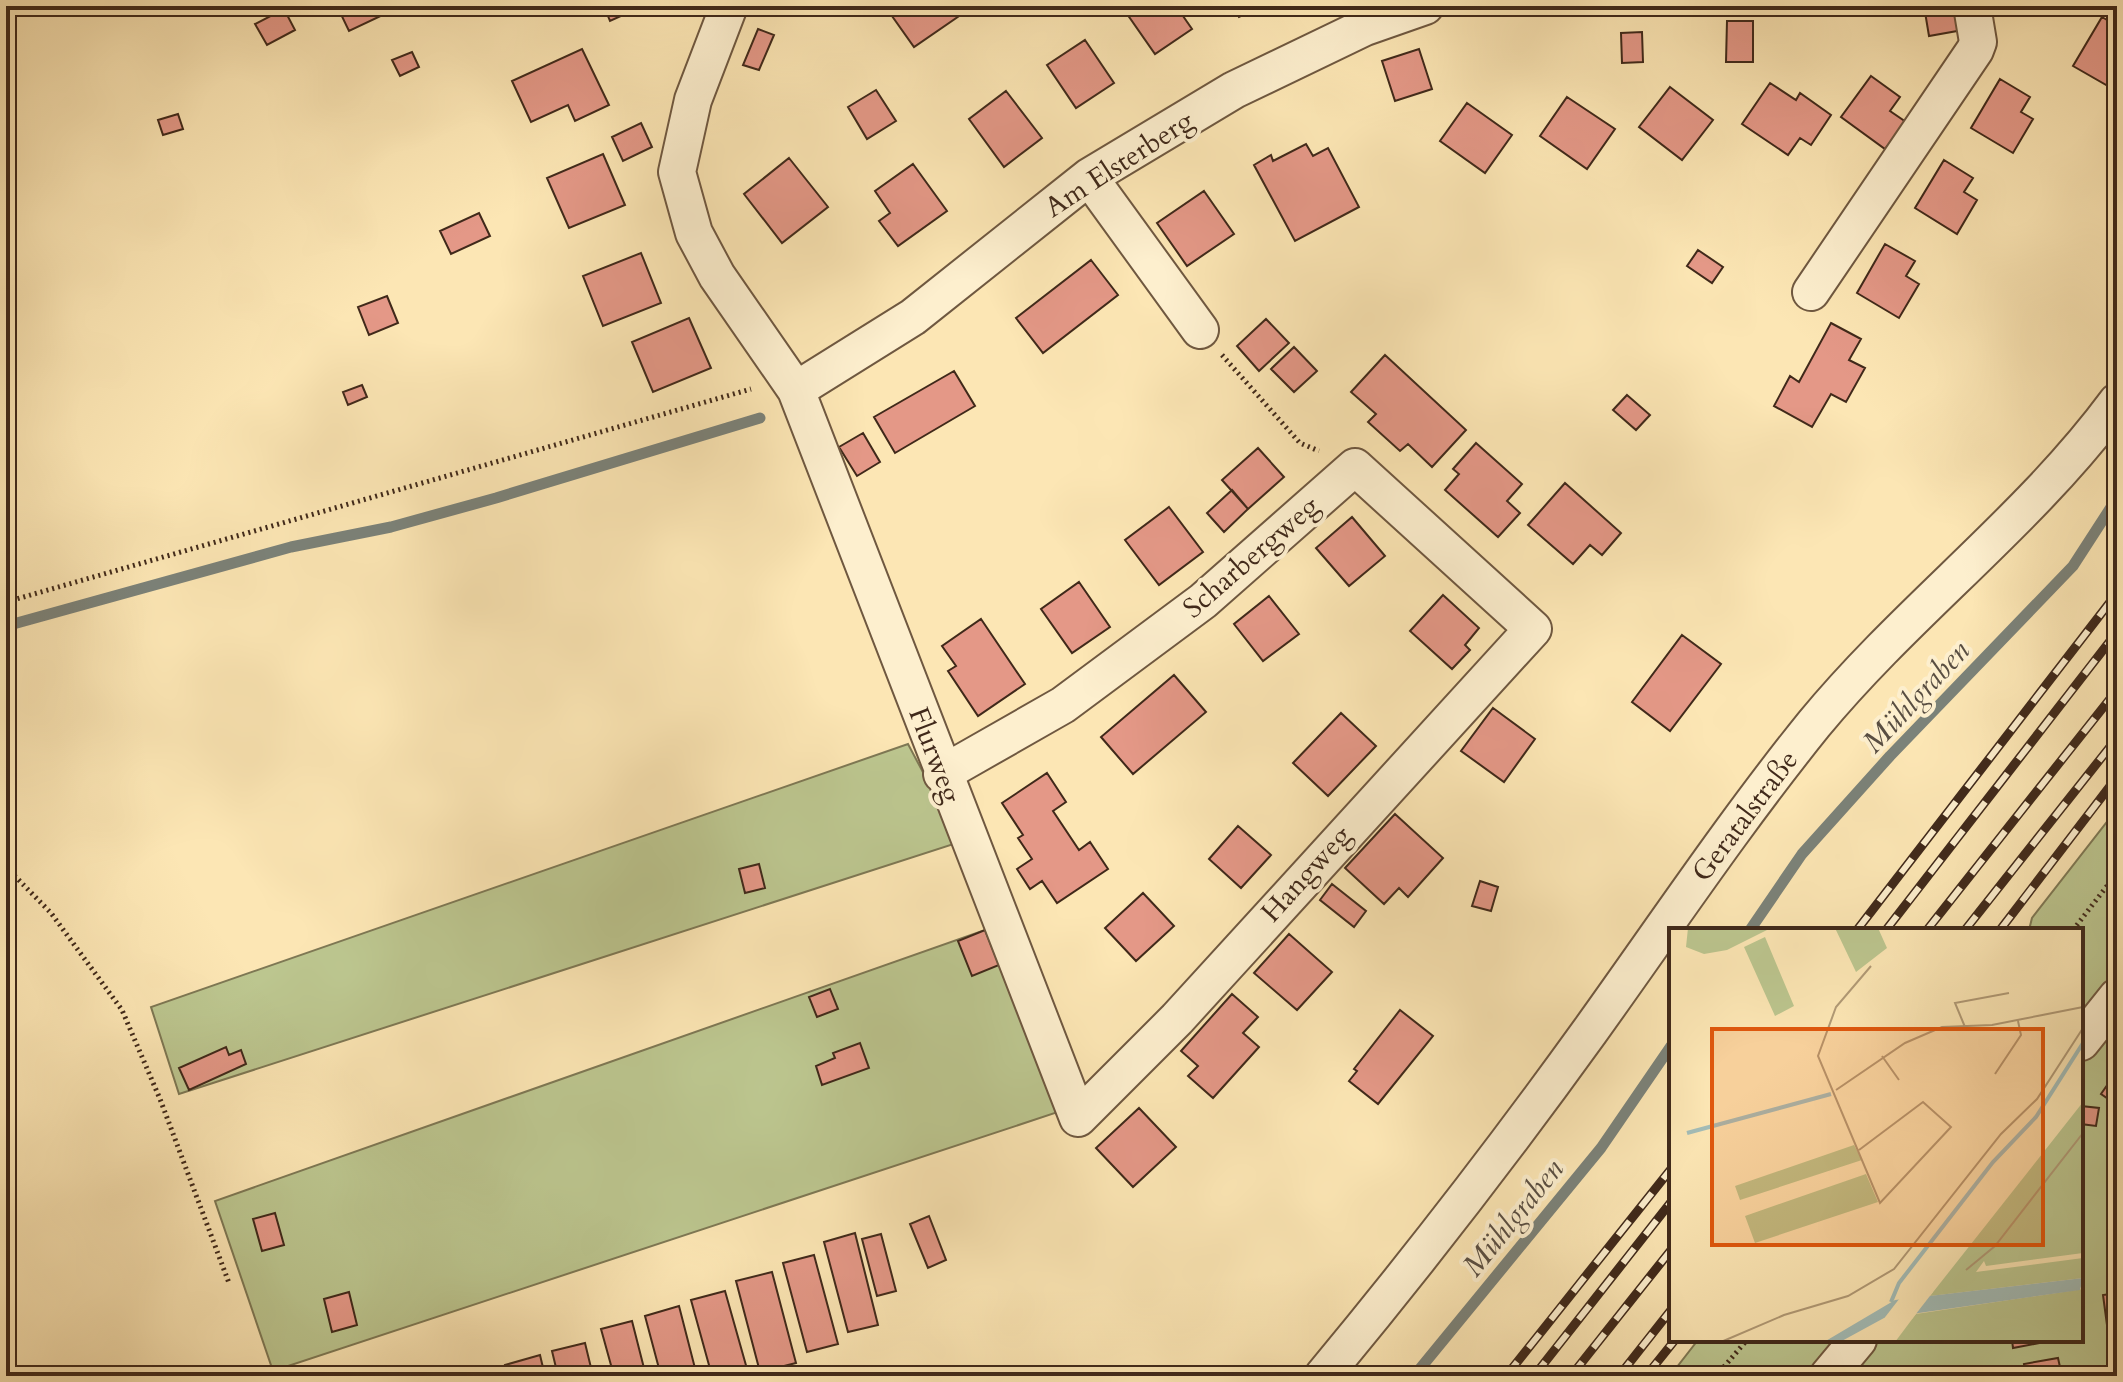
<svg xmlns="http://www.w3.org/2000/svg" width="2123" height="1382" font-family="Cardo,serif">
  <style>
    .green { fill: #bcc68f; stroke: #7e7854; stroke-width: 2 }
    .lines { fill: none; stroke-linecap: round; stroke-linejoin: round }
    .stream { stroke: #7b8279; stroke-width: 11 }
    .building { fill: #e49887; stroke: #40291a; stroke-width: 2 }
    .minor-casing { stroke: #6f5840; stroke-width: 40 }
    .path { stroke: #40291a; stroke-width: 5; stroke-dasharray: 2 4; stroke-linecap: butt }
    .minor { stroke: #fdefce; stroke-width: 36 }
    .rail-casing { stroke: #40291a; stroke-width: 9 }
    .rail { stroke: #fdefce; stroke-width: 6; stroke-dasharray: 18; stroke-linecap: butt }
    .labels { text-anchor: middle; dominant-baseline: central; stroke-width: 8; stroke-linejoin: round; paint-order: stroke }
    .street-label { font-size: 28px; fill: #40291a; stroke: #fdefce }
    .water-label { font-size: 30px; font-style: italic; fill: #594e42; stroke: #fdefce }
    .inset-river { fill: none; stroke: #a3bdb8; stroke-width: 4 }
    .inset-road { fill: none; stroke: #b19a76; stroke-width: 2 }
    .view { fill: #e0570d; fill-opacity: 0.15; stroke: #e0570d; stroke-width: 4 }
    .inset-edge { fill: none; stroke: #40291a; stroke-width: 4 }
  </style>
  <rect width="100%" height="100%" fill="#fce6b4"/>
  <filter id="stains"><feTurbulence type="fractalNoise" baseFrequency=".0025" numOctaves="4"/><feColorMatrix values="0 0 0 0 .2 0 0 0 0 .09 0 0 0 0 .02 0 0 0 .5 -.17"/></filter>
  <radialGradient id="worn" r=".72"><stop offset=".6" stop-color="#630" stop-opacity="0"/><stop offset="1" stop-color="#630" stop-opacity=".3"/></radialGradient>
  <path class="green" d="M908,744L960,842L179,1094L151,1007Z
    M2117,809V1376H1670L1698,1340H2081V930H2029L2032,918Z
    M985,930L1061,1111L273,1371L215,1201Z"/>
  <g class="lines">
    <path class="stream" d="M6,626L291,547L391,527L496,498L760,418
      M1750,930L1802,854L1890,756L2073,566L2117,498
      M1414,1376L1601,1148L1671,1046"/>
  </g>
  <path class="building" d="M337,6H384L387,13L349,31Z
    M604,6H643L610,21Z
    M907,6H956L962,14L914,47L892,16Z
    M1133,6H1176L1192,29L1155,54L1125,11Z
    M1234,6H1262L1239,17Z
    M1960,6L1974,28L1929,36L1925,12Z
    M284,9L295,30L267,45L255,24Z
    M2102,17L2117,26L2115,90L2073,66Z
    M1727,21H1753V62H1726Z
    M758,29L774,35L759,70L743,65Z
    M1642,32L1643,62L1622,63L1621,33Z
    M1085,40L1114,83L1076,108L1047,65Z
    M582,49L609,105L575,121L568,105L531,122L512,81Z
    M1419,49L1432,89L1395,101L1382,61Z
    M412,52L419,67L400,76L392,60Z
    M1871,76L1900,97L1890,111L1906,122L1885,149L1841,117Z
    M2000,79L2030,97L2021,112L2033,119L2013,153L1971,128Z
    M1770,83L1796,100L1800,93L1831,115L1811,145L1800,138L1788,155L1742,124Z
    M1670,87L1713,120L1682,160L1639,127Z
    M876,90L896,121L867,139L848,107Z
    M1006,91L1042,138L1004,167L969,119Z
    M1567,97L1615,129L1587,169L1540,136Z
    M1467,103L1512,135L1485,173L1440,141Z
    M178,114L183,129L163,135L158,120Z
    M641,123L652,147L623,161L612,137Z
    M1306,144L1313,156L1328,148L1359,207L1295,241L1254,165L1271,155L1273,161Z
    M603,154L625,205L569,228L547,178Z
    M789,158L828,207L782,243L744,194Z
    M1944,160L1973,178L1964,192L1977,200L1957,234L1915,208Z
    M913,164L947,211L898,246L879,221L890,213L875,191Z
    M1204,191L1234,234L1187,266L1157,223Z
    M479,213L490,236L451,254L440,231Z
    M1885,244L1915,261L1906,276L1919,284L1899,318L1857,293Z
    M1698,250L1723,267L1712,283L1687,266Z
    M641,253L661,303L603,326L583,276Z
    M1091,260L1118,295L1043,353L1016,318Z
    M387,296L398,323L369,335L358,307Z
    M689,318L711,368L653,392L632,342Z
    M1266,319L1289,343L1259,371L1237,346Z
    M1831,323L1861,339L1849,360L1865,368L1846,402L1831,394L1812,427L1774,406L1790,376L1799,382Z
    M1294,347L1317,371L1294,392L1271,369Z
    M1385,355L1466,430L1432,467L1408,444L1400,451L1368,422L1376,414L1351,392Z
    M954,371L975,406L895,453L874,417Z
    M362,385L367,397L348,405L343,392Z
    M1627,395L1650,415L1636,430L1613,410Z
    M863,433L880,462L857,476L839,447Z
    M1476,443L1522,484L1507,501L1520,513L1498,537L1445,490L1459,474L1453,469Z
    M1258,448L1284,477L1248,509L1222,480Z
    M1565,483L1621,533L1602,555L1590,545L1573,564L1528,525Z
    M1232,490L1248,509L1224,532L1207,513Z
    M1169,507L1203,552L1159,585L1125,540Z
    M1352,517L1385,556L1349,586L1316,548Z
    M1079,582L1110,627L1072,653L1041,609Z
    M1443,595L1479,628L1465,645L1470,650L1452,669L1410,631Z
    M1269,596L1299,634L1263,661L1234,624Z
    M981,619L1025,684L978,716L948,671L956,666L942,646Z
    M1682,635L1721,664L1670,731L1632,702Z
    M1174,675L1206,712L1133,774L1101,737Z
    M1493,708L1535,739L1504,782L1461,751Z
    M1341,713L1376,746L1328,796L1293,763Z
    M1047,773L1066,802L1053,811L1079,850L1090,842L1108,869L1057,903L1042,881L1030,889L1017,869L1032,859L1018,838L1023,835L1002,803Z
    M1395,814L1443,858L1408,897L1399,888L1384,904L1345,868Z
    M1238,826L1271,855L1241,888L1209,859Z
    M759,864L765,888L745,893L739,869Z
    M1480,881L1498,887L1491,911L1472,906Z
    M1332,884L1366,911L1354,927L1320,900Z
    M1143,893L1174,926L1136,961L1105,928Z
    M985,930L999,965L972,976L958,941Z
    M1289,934L1332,972L1297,1010L1254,973Z
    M830,989L838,1009L817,1017L809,997Z
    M1232,994L1258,1017L1243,1033L1259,1047L1213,1098L1188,1076L1198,1066L1181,1051Z
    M1400,1010L1433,1036L1378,1104L1349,1081L1357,1071L1354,1069Z
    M860,1043L869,1068L822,1085L816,1066L835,1058L833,1053Z
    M226,1047L229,1055L241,1050L246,1064L189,1090L179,1068Z
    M2117,1071V1105L2101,1094Z
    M2081,1106L2099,1108L2096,1126L2081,1124Z
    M1139,1108L1176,1147L1133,1187L1096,1148Z
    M275,1213L284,1245L262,1251L253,1219Z
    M929,1216L946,1260L928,1268L910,1224Z
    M855,1233L878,1325L848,1332L824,1242Z
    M881,1234L896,1291L877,1296L862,1239Z
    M814,1255L838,1344L807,1352L783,1263Z
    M772,1272L796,1363L760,1372L736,1281Z
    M725,1291L749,1376H712L691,1300Z
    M349,1292L357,1325L332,1332L324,1299Z
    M2117,1293V1339L2109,1340L2103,1295Z
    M679,1306L697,1376H661L645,1316Z
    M632,1321L646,1376H614L601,1329Z
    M2012,1340H2045V1342L2013,1348Z
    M585,1343L593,1376H558L552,1351Z
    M540,1355L545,1376H508L505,1365Z
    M2058,1358L2062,1376H2026L2024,1364Z"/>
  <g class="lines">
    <defs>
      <path id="minor" d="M729,6L693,100L677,172L694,233L717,276L796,390L1078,1118L1177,1019L1533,629L1355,467L1203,601L1063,705L942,774
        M1089,177L1200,330
        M1811,292L1975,50L1978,42L1972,6
        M796,390L913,317L1089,177L1234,90L1365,27L1425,6
        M2081,1042L2117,997
        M1323,1376C1416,1264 1505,1149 1590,1031C1664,928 1734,823 1814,724C1908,610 2029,521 2117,402
        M1828,1376L1858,1340"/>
    </defs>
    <use href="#minor" class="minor-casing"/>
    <path class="path" d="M1222,355L1300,443L1319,451
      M6,602L751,389
      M6,867L51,913L122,1010L160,1099L229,1283
      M2073,930L2117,873
      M1716,1376L1747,1340"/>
    <use href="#minor" class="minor"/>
    <defs>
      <path id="rail" d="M1857,930L2117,593
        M1886,930L2117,632
        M1927,930L2117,690
        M1965,930L2117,738
        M2000,930L2117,777
        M1506,1376L1671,1169
        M1534,1376L1671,1202
        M1571,1376L1671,1250
        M1619,1376L1671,1310
        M1646,1376L1675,1340"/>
    </defs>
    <use href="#rail" class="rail-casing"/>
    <use href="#rail" class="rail"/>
  </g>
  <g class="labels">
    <g class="street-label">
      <text transform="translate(1119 164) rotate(-33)">Am Elsterberg</text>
      <text transform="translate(1251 557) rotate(-41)">Scharbergweg</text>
      <text transform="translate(935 755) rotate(69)">Flurweg</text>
      <text transform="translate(1745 816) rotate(-53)">Geratalstraße</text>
      <text transform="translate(1306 874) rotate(-48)">Hangweg</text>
    </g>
    <g class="water-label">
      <text transform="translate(1916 697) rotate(-47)">Mühlgraben</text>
      <text transform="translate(1513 1218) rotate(-51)">Mühlgraben</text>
    </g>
  </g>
  <g transform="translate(1669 928)">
    <rect width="414" height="414" fill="#fce6b4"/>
    <path d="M19,0H102L58,22L35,26L17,19ZM166,0H209L218,20L187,44ZM96,9L125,78L106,88L75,19ZM414,174V325L317,338L315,333L307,344L414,330V350L261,368ZM185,217L193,232L71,272L66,258ZM197,246L209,274L86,315L76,288ZM414,361V414H226L247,386Z" fill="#bcc68f"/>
    <path d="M414,350L411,362L215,390L171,414H155L226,372Z" fill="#a3bdb8"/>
    <path d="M264,364L243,391L210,397L234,366Z" fill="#fce6b4"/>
    <path class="inset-river" d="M18,205L162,166M222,374L230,355L324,234L367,189L414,115"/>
    <path class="inset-road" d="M296,99L286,75L340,65M213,128L230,152M326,146L352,107L349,93M167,162L236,115L273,99L323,97L414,79M190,222L254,174L282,199L211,275L149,128L167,79L202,38M297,342L326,318L414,205M52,414L115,387L179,368L225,341L332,206L368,171L414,100"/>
    <path class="view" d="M43,101H374V317H43Z"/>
    <rect width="414" height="414" class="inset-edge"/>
  </g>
  <rect width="2123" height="1382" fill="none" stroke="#fce6b4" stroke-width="32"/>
  <rect x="8" y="8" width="2107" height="1366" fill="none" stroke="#40291a" stroke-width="4"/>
  <rect x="16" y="16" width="2091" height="1350" fill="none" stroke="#40291a" stroke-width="2"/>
  <rect width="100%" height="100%" filter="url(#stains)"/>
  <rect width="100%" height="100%" fill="url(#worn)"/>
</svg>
